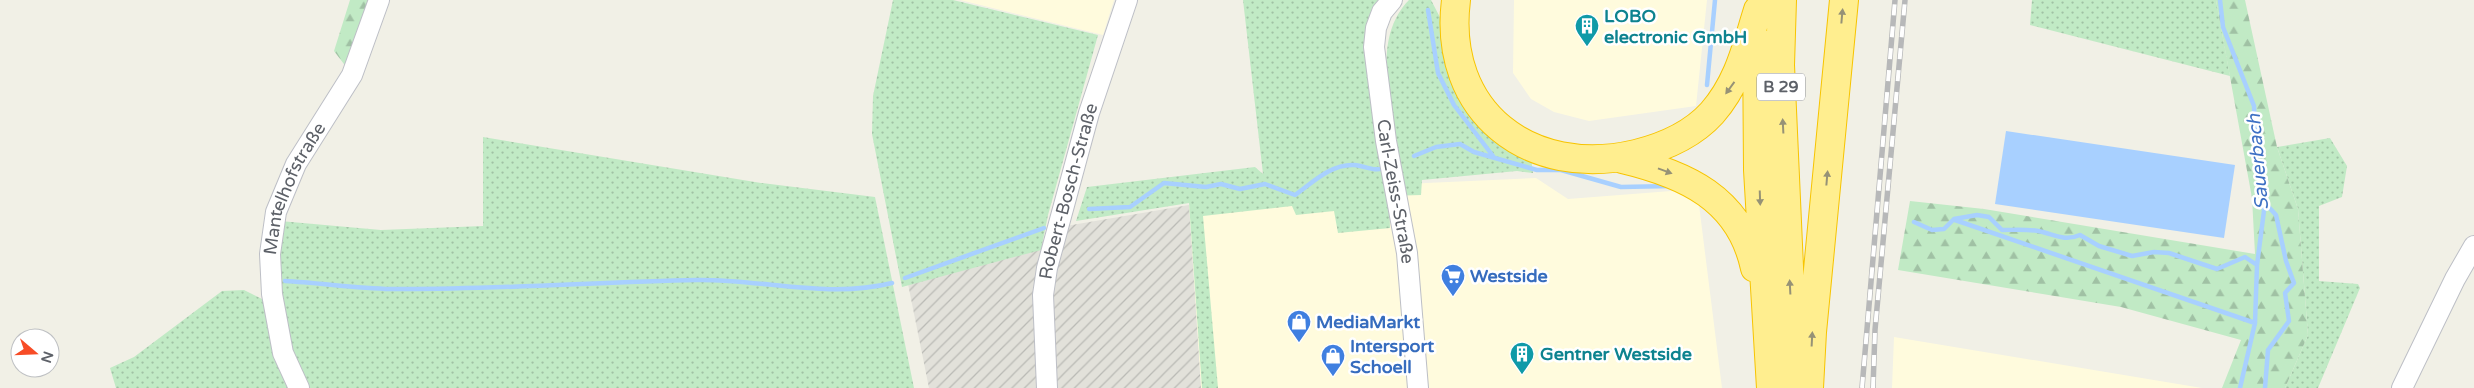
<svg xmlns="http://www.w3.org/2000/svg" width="2474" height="388" font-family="'Varela Round',sans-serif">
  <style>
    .commercial { fill: #fffbdd }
    .industrial { fill: url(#industrial-furrows) }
    .grass { fill: url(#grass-dots) }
    .forest { fill: url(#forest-firs) }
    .water { fill: #a8d0ff }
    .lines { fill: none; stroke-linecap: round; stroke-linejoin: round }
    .stream { stroke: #a8d0ff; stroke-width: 4.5 }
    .minor-casing { stroke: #bdbfc6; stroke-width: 22 }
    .highway-casing { stroke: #f7c400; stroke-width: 30 }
    .minor { stroke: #fff; stroke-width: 20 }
    .highway { stroke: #ffee8f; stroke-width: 28 }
    .rail-casing { stroke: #b7b8b9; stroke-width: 5.5 }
    .rail { stroke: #fff; stroke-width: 4; stroke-dasharray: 11; stroke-linecap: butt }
    .oneway { fill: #969276 }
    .labels { text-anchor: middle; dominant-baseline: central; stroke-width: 5; stroke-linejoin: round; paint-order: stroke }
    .shield { fill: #fff; stroke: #8e9095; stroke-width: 1 }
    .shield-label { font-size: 16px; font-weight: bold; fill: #5d6168 }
    .culture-label { font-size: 18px; font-weight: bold; fill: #0d838f; stroke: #fff; text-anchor: start }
    .street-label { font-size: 18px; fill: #5d6168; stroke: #fff }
    .shop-label { font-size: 18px; font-weight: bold; fill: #366cbe; stroke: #fff; text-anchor: start }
    .water-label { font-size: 19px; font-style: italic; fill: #3e71c4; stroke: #fff }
  </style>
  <defs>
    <pattern id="industrial-furrows" width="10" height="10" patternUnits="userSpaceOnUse" patternTransform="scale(1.25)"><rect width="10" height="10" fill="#e2e1da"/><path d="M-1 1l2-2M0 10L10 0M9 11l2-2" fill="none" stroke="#babab5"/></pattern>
    <pattern id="grass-dots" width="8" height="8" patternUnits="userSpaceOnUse" patternTransform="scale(1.25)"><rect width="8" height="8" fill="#c1eac5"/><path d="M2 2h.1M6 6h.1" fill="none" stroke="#a0c1a4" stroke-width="1.8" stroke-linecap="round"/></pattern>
    <pattern id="forest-firs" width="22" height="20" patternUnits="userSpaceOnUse" patternTransform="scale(1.25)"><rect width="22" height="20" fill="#c1eac5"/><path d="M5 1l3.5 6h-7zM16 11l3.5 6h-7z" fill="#a0c1a4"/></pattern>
  </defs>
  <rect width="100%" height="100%" fill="#f1f0e6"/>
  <path class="commercial" d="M960,0H1114L1103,35Z
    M1514,0H1707L1696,106L1589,121L1554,112L1531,99L1513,73Z
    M1536,178L1568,199L1697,189L1722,388H1201L1189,205L1426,183Z
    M1894,337L2202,388H1892Z"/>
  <path class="industrial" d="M1189,205L1201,388H929L907,279L1039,246L1066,226Z"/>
  <path class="grass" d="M893,0H953L1098,35L1048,215L1041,250L902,287L872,134L873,96Z
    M1243,0H1378L1372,8L1365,37L1379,157L1399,155C1392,106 1370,40 1409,0H1431L1444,25L1449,71L1531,158L1533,173L1517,171L1422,180L1421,195L1389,196L1390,228L1338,233L1334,211L1296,215L1292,206L1203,216L1218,388H1202L1189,203L1076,221L1087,187L1255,167L1263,174Z
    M2032,0H2216L2230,76L2030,25Z
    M483,137L761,183L875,197L914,388H305L299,383L277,281L280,221L381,230L483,226Z
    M2330,138L2347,166L2342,197L2319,206V281L2358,284L2360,288L2318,388H2285L2308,335L2298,209L2277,147Z
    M244,290L262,299L270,311L294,388H116L110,368L134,357L222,291Z"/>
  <path class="forest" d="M350,0H371L347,68L334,51Z
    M2216,0H2245L2277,147L2298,209L2308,335L2285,388H2222L2241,340L2121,307L1898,270L1910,201L1984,209L2255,254L2252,198Z"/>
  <path class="water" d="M2006,131L2235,165L2224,238L1995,204Z"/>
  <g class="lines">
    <path class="stream" d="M2220,0L2223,27L2254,106L2256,159L2265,203L2257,265L2255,323L2240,388
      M1428,10L1438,73L1454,105L1493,156
      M1707,85L1715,0
      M1414,156L1436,147L1460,144L1474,152L1537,170H1561L1621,187L1672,186
      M2265,203L2276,215L2286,261L2294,283L2285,293L2289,321L2268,350L2265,388
      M1089,209L1130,207L1164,183L1206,187L1221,184L1240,189L1265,184L1295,195C1313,182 1331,164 1354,165C1366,166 1374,172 1385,168
      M1955,220L2255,323
      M1914,222L1932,230L1944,229L1954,219L1977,215L1989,217L2002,230C2014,230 2026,229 2038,231C2054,234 2064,242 2080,235L2099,246L2132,256L2154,252L2169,253L2217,269L2245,257L2257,265
      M905,278L1044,228
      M285,281C320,283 356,288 391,289C493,290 595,282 697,280C762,279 828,299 892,283"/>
    <defs>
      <g id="minor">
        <path id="s1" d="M1392,0L1382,12L1376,28L1374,47L1386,141L1407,253L1418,388"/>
        <path id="s2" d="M299,388L283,353L272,294L270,254L276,212L296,164L352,75L379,0"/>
        <path id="s3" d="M1047,388L1043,295L1047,268L1089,113L1127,0"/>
        <path d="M2402,388L2455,279L2474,246"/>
      </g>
      <path id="highway" d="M1456,0C1442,112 1530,179 1636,154C1664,147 1692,135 1712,113C1739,82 1746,48 1758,10
        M1782,0L1780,65L1794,379
        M1757,41L1758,170L1771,388
        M1622,159C1685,174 1740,198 1755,268
        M1809,388L1812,332L1844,0"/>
    </defs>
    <use href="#minor" class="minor-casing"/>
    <use href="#highway" class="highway-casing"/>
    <use href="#minor" class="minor"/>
    <use href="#highway" class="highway"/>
    <defs>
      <path id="rail" d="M1862,388L1895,0
        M1873,388L1875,330L1905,0"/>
    </defs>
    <use href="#rail" class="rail-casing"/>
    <use href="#rail" class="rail"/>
  </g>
  <defs><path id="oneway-solid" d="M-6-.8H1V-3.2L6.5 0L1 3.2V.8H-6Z" transform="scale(1.25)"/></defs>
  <g class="oneway">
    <use href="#oneway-solid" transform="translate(1842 16) rotate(-85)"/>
    <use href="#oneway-solid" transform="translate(1730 88) rotate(126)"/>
    <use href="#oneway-solid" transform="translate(1783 126) rotate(-93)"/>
    <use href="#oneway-solid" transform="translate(1665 171) rotate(20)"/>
    <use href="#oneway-solid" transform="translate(1827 178) rotate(-85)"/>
    <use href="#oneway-solid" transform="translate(1760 198) rotate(88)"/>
    <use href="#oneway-solid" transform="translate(1790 287) rotate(-93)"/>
    <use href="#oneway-solid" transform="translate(1812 339) rotate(-87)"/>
  </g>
  <defs>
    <symbol id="building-pin" viewBox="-11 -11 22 30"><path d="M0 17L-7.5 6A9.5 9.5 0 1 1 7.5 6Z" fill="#0f9aa8" stroke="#fff"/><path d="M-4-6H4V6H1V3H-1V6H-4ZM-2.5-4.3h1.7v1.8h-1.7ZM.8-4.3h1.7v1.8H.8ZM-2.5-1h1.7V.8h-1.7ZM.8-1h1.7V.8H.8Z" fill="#fff"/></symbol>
    <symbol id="supermarket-pin" viewBox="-11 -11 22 30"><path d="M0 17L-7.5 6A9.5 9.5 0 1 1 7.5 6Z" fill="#3f7fe0" stroke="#fff"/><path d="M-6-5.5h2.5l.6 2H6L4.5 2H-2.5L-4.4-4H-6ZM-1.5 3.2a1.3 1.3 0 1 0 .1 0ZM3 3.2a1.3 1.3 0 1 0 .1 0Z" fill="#fff"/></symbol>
    <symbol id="shop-pin" viewBox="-11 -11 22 30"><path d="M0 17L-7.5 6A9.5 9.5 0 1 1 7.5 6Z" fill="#3f7fe0" stroke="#fff"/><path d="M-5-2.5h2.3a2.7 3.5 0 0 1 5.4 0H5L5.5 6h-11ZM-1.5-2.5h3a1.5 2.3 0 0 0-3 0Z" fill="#fff"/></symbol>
  </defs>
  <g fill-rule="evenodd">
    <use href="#building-pin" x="1573" y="12" width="28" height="38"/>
    <use href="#supermarket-pin" x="1439" y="262" width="28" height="38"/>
    <use href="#shop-pin" x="1285" y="308" width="28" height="38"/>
    <use href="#building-pin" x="1508" y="340" width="28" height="38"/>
    <use href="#shop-pin" x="1319" y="342" width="28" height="38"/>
  </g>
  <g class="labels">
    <rect class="shield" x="1757" y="73.5" width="48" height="27" rx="4"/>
    <g class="shield-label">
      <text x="1781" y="87">B 29</text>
    </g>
    <g class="culture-label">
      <text x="1604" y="16">LOBO<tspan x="1604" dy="21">electronic GmbH</tspan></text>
      <text x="1540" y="354">Gentner Westside</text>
    </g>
    <g class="street-label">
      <text stroke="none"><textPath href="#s2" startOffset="209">Mantelhofstraße</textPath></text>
      <text stroke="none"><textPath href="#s3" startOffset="200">Robert-Bosch-Straße</textPath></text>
      <text stroke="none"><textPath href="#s1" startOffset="198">Carl-Zeiss-Straße</textPath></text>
    </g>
    <g class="shop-label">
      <text x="1470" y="276">Westside</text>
      <text x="1316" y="322">MediaMarkt</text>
      <text x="1350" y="346">Intersport<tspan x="1350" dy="21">Schoell</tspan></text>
    </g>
    <g class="water-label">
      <text transform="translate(2258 162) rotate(-95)">Sauerbach</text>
    </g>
  </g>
  <g transform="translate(35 353) rotate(109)"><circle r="24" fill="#ffffff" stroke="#bec0c3"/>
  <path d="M0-4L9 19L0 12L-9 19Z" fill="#f74c26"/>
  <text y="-8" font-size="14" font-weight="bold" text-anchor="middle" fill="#5d6168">N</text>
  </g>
</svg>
